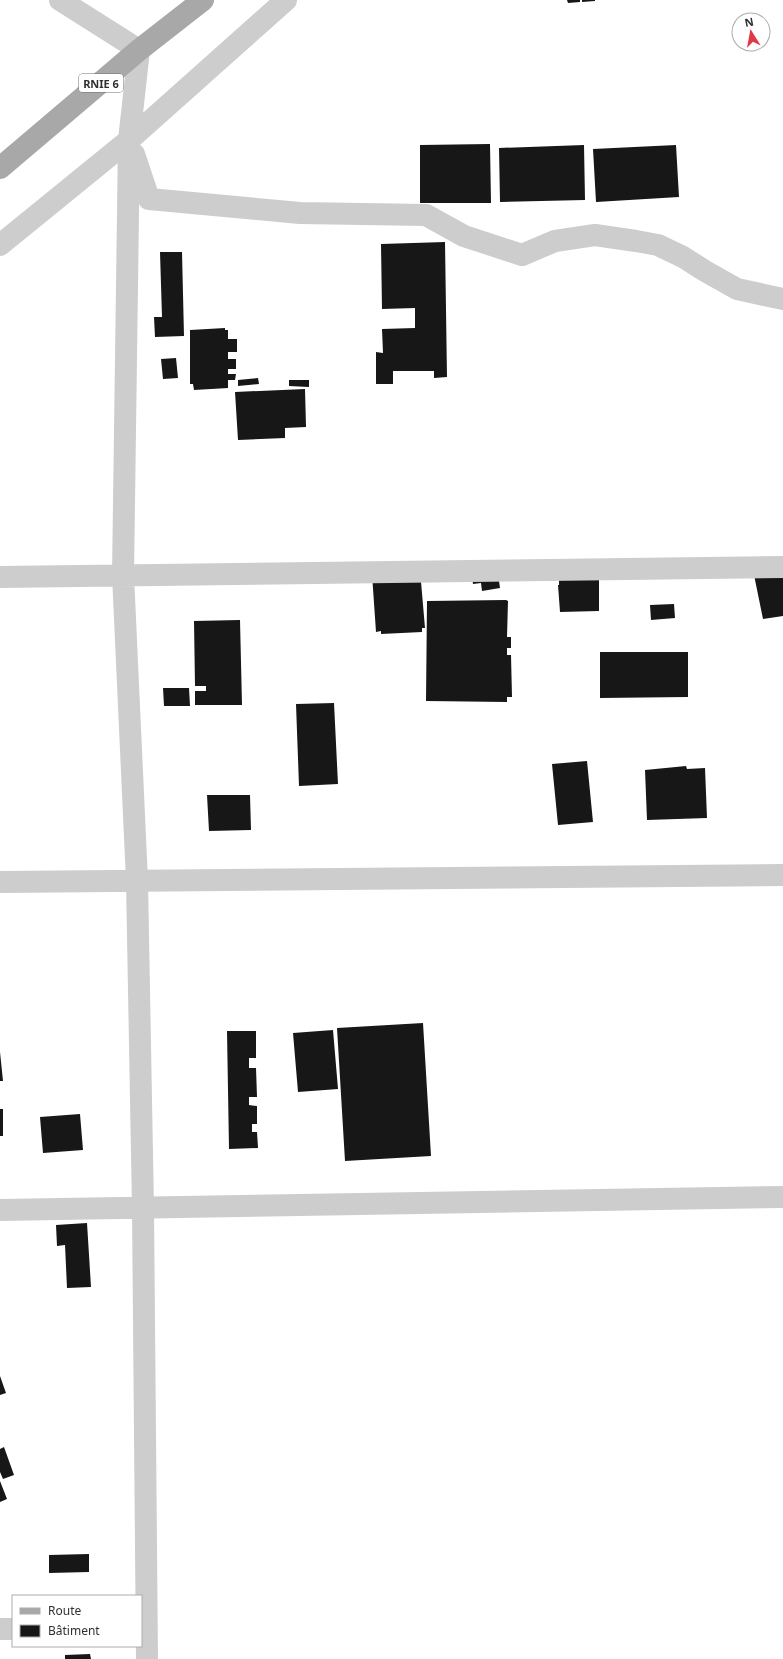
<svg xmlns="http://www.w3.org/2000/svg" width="783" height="1659" font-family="'Noto Sans',sans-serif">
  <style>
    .building { fill: #171717 }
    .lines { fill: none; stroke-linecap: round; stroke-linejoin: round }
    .street { stroke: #cdcdcd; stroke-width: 22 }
    .primary { stroke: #a8a8a8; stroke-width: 22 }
    .labels { text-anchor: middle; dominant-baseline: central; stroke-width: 4; stroke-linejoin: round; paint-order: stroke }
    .shield { fill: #fff; stroke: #6e6e6e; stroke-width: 1 }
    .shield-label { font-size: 11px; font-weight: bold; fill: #303030 }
  </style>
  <rect width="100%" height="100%" fill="#fff"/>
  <path class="building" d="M567,0H580V2L568,3Z
    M582,0H595V1L582,2Z
    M490,144L491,203H420V145Z
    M584,145L585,200L500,202L499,148Z
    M676,145L679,197L596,202L593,149Z
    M445,242L447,377L434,378V371H393V384H376V352L383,353L382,329L415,328V308L382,309L381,244Z
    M160,252H182L184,336L155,337L154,317H162Z
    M225,328V330H228V339H237V352H228V359H236V369H228V374H236L235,380H228V388L194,390L193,384H190V330Z
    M176,358L178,378L163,379L161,359Z
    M258,378L259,384L238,386V380Z
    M289,380H309V387L289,386Z
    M305,389L306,427L285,428V438L238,440L235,392Z
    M783,564V616L763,619L753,570Z
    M420,570L425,628H422V632L381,634V631L376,632L372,574Z
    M498,574L500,588L482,591L481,583L473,584L472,577Z
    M599,578V611L560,612L558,585H559V579Z
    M506,600L508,601L507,637H511V648H507V655H511L512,697H507V702L426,701L427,601Z
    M674,604L675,618L651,620L650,605Z
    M240,620L242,705H195V691H206V686H195L194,621Z
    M600,652H688V697L600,698Z
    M163,688H189L190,706H164Z
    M334,703L338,784L299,786L296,704Z
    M587,761L593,822L558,825L552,764Z
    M686,766L687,769L705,768L707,818L647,820L645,770Z
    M207,795H250L251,830L209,831Z
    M423,1023L431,1156L345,1161L337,1028Z
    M333,1030L338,1089L298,1092L293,1033Z
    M227,1031H256V1058H249V1068H256L257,1097H249V1105L257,1106V1124H252V1132H257L258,1148L229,1149Z
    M0,1052L3,1081H0Z
    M0,1109H3V1136H0Z
    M80,1114L83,1150L43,1153L40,1117Z
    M87,1223L91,1287L67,1288L65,1245L57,1246L56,1225Z
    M0,1376L6,1393L0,1395Z
    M4,1447L14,1475L3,1479L0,1472V1449Z
    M0,1481L7,1499L0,1502Z
    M89,1554V1572L49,1573V1555Z
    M90,1654L91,1659H65V1655Z"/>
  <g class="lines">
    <path class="street" d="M60,0L139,50L129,140L123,575L137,881L143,1208L147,1659
      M134,154L149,199L300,213L426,215L464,236L522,255L555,241L595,235L636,241L658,245L683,257L705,271L737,289L783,299
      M0,245L129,140L286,0
      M0,577L783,567
      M0,882L783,875
      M0,1210L783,1197
      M0,1629H13"/>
    <path class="primary" d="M0,168L139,50L203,0"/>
  </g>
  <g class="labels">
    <rect class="shield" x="79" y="74" width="44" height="18" rx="3"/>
    <g class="shield-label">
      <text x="101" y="83">RNIE 6</text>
    </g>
  </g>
  <rect x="12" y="1595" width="130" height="52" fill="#ffffff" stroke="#acacac"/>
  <rect x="20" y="1608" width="20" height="6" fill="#a8a8a8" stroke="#acacac"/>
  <text x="48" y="1615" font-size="12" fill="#303030">Route</text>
  <rect x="20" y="1625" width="20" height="12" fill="#171717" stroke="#acacac"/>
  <text x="48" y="1635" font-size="12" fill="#303030">Bâtiment</text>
  <g transform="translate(751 32) rotate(349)"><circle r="19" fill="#ffffff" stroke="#acacac"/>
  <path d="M0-3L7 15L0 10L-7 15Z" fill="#e03a45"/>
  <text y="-6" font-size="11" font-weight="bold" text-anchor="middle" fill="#303030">N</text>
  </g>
</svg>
